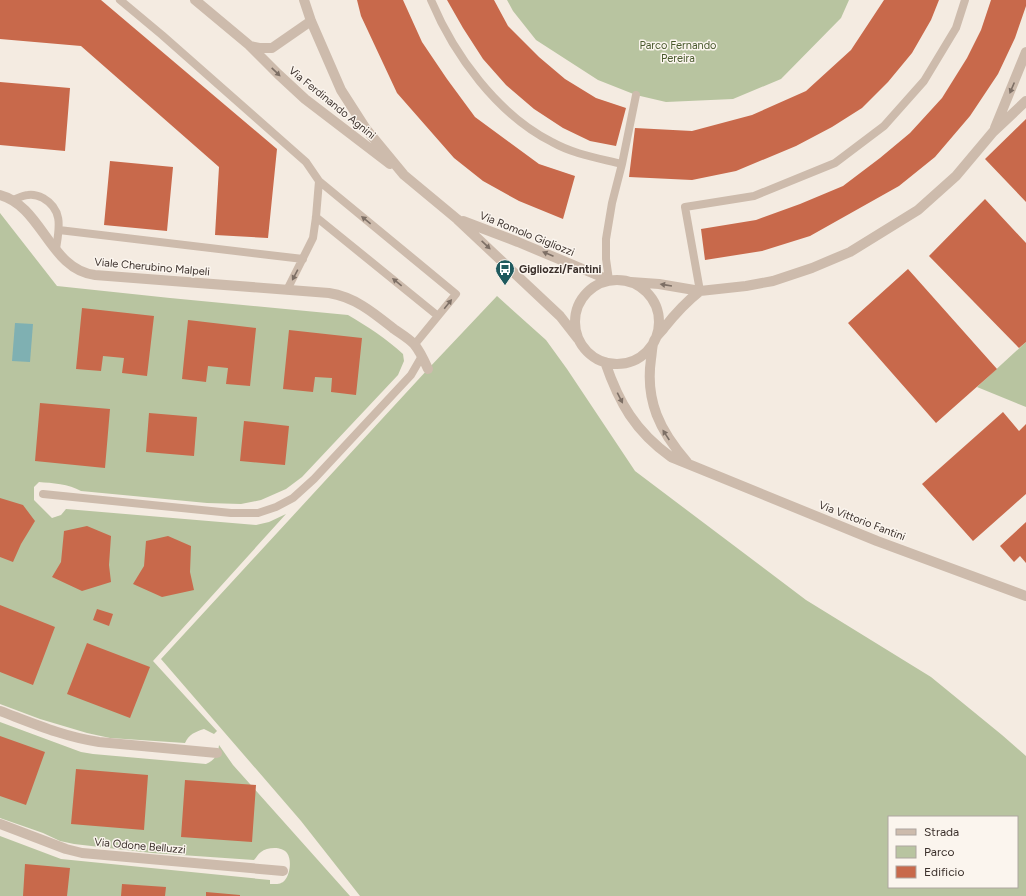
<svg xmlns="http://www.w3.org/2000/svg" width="1026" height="896" font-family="Figtree,sans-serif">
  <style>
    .green { fill: #b8c4a0; fill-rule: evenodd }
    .water { fill: #7fb0b2 }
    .building { fill: #c8694b }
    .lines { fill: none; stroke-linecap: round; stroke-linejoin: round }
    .lane { stroke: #cdbbac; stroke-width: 8 }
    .street { stroke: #cdbbac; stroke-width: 10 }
    .oneway { fill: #7d6f65 }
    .labels { text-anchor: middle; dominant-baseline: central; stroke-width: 3; stroke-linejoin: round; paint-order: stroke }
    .park-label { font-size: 11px; fill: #4a5a2e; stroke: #fbf5ee }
    .street-label { font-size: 11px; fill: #3b302b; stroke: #fbf5ee }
    .poi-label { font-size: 11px; font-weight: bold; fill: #3b302b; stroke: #fbf5ee; text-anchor: start }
  </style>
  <rect width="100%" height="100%" fill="#f4ebe1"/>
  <path class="green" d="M507,0H849L841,18L781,79L733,99L666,102L636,95L598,80L536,40L513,11Z
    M0,213L57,286L170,298L348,315C367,326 387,339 403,354L404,361L398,375L302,477L286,489L261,500L241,504L207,503L81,491C69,484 52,483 39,482L34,487V500L52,518L61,515L66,509L256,525L269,522L286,514L153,661L217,731L214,734L204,729C195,732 189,734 185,743L110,738L87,733L40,719L0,704Z
    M497,296L546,340L567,369L635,471L806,600L931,677L1002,735L1026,756V896H360L301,821L161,659L428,369ZM889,817H1017V887H889Z
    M1026,342V407L977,387Z
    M0,722L81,752L93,754L206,764C215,760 218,755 219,745L233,765L350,896H0V836L61,859L270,880V884C275,884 281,885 285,880C290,874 292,860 287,853C282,846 267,847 261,852C258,854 256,858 254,860L152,853L74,844L60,841L43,833L0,818Z"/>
  <path class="water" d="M15,323L33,324L30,362L12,361Z"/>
  <path class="building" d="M0,0H101L277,149L268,238L215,235L219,167L81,46L0,39Z
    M357,0H403L422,42L447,79L475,117L539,164L575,176L563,219L519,201L483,181L454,158L397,93L361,16Z
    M447,0H494L508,26L539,57L565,79L596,98L626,108L616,146L590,141L563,128L534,109L506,85L483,59L463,28Z
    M884,0H939L931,20L912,53L888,82L862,108L832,127L796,146L736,171L692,180L629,177L635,128L692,131L752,115L806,91L851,50Z
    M991,0H1026V6L1015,38L998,74L970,116L935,157L899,186L810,236L762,251L705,260L701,229L756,220L800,204L843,186L880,158L910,133L942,98L967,58L981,30Z
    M0,82L70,88L65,151L0,145Z
    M1026,119V202L985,159Z
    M110,161L173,167L167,231L104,225Z
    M985,199L1026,243V342L1019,348L929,256Z
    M908,269L997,369L936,423L848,323Z
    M82,308L154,316L147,376L122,373L124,358L103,356L101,371L76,369Z
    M188,320L256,328L250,386L226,384L228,368L208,366L206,382L182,379Z
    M289,330L362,338L356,395L331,392L332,378L315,377L313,392L283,389Z
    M40,403L110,409L105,468L35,461Z
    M1003,412L1019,431L1026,424V494L973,541L922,484Z
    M149,413L197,417L194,456L146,452Z
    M244,421L289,426L285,465L240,461Z
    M0,498L23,505L35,521L21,544L13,562L0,557Z
    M1026,522V563L1020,556L1014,562L1000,546Z
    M87,526L111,536L109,565L111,582L82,591L52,577L61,562L64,531Z
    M168,536L191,546L190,572L194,590L162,597L133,584L144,566L146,541Z
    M0,605L55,627L33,685L0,672Z
    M97,609L113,614L109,626L93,620Z
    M87,643L150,667L130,718L67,694Z
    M0,736L45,752L26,805L0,796Z
    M76,769L148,775L144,830L71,824Z
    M185,780L256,785L252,842L181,837Z
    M25,864L70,868L67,896H23Z
    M122,884L166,887L165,896H121Z
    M206,892L240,895V896H206Z"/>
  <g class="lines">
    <path class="lane" d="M120,0L162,35L306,162L319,181
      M431,0C454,55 497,114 552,142C573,154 598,158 622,164
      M13,200C18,198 24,195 28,195C34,194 39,196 43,198C64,210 59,229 56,249
      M316,217L438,316
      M59,230L303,259
      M609,280L606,259V239L612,203L622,164L636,95
      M287,290L313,238L316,217L319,181L456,294L415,344
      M700,291L685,207L754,196L835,163L884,126L924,81L956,28L965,0
      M43,494L231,513H258L276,507L293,498L314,479L411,375L422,356"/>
    <path class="street" d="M195,0L249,45L278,74L305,99L390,164
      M304,0L311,21L341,90L366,129L404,175L457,219L560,316L578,339
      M250,46L259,48H272L311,21
      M995,128L1026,52
      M0,195C42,206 50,270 95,275L329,293C355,297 374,313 394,329C401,334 408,338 414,344C420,351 424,360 428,369
      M463,221L518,242L609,280
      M575 322a42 42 0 1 1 84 0a42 42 0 1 1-84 0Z
      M631,282L659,284L700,291L746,286L773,281L812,268L850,252L918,210L956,176L993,132L1026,101
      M605,362C619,403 635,431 671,457L877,541L1026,596
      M687,462C660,431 645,401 651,359C652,353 652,345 654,341C656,336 661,332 664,328C675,314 686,302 700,291
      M0,711C32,723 64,737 99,742L217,753
      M0,824L66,849L82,853L283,871"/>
  </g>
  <defs><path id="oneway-solid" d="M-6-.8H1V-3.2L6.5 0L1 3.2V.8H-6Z"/></defs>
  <g class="oneway">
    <use href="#oneway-solid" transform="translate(276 72) rotate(44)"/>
    <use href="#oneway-solid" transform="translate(1012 88) rotate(113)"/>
    <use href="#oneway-solid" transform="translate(366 220) rotate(-141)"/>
    <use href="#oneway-solid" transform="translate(486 245) rotate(43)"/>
    <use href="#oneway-solid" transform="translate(548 254) rotate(-157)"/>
    <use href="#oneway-solid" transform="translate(295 275) rotate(118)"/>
    <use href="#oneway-solid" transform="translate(397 282) rotate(-141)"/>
    <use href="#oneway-solid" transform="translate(666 285) rotate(-171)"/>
    <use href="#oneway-solid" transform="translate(448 304) rotate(-51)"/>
    <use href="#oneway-solid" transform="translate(620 398) rotate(63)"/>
    <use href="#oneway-solid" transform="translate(666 435) rotate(-123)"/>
  </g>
  <defs>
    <symbol id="bus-pin" viewBox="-11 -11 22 30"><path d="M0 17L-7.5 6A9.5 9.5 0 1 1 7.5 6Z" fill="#1f5a5e" stroke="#fbf5ee"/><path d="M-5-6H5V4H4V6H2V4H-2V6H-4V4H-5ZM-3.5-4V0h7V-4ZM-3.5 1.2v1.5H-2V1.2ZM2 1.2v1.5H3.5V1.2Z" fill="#fff"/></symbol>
  </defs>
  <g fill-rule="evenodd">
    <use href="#bus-pin" x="494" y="258" width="22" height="30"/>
  </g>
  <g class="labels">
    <g class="park-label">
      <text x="678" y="45">Parco Fernando<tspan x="678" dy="13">Pereira</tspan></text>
    </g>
    <g class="street-label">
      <text transform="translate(332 103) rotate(39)">Via Ferdinando Agnini</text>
      <text transform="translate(527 234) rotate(22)">Via Romolo Gigliozzi</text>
      <text transform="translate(152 267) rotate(5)">Viale Cherubino Malpeli</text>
      <text transform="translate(862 521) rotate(21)">Via Vittorio Fantini</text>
      <text transform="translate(140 846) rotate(5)">Via Odone Belluzzi</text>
    </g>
    <g class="poi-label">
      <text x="519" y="269">Gigliozzi/Fantini</text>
    </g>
  </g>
  <rect x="888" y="816" width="130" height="72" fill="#fbf5ee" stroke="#aea6a0"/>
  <rect x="896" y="829" width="20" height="6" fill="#cdbbac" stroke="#aea6a0"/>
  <text x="924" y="836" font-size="12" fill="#3b302b">Strada</text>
  <rect x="896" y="846" width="20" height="12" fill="#b8c4a0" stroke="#aea6a0"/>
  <text x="924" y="856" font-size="12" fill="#3b302b">Parco</text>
  <rect x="896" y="866" width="20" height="12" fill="#c8694b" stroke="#aea6a0"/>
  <text x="924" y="876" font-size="12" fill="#3b302b">Edificio</text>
</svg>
